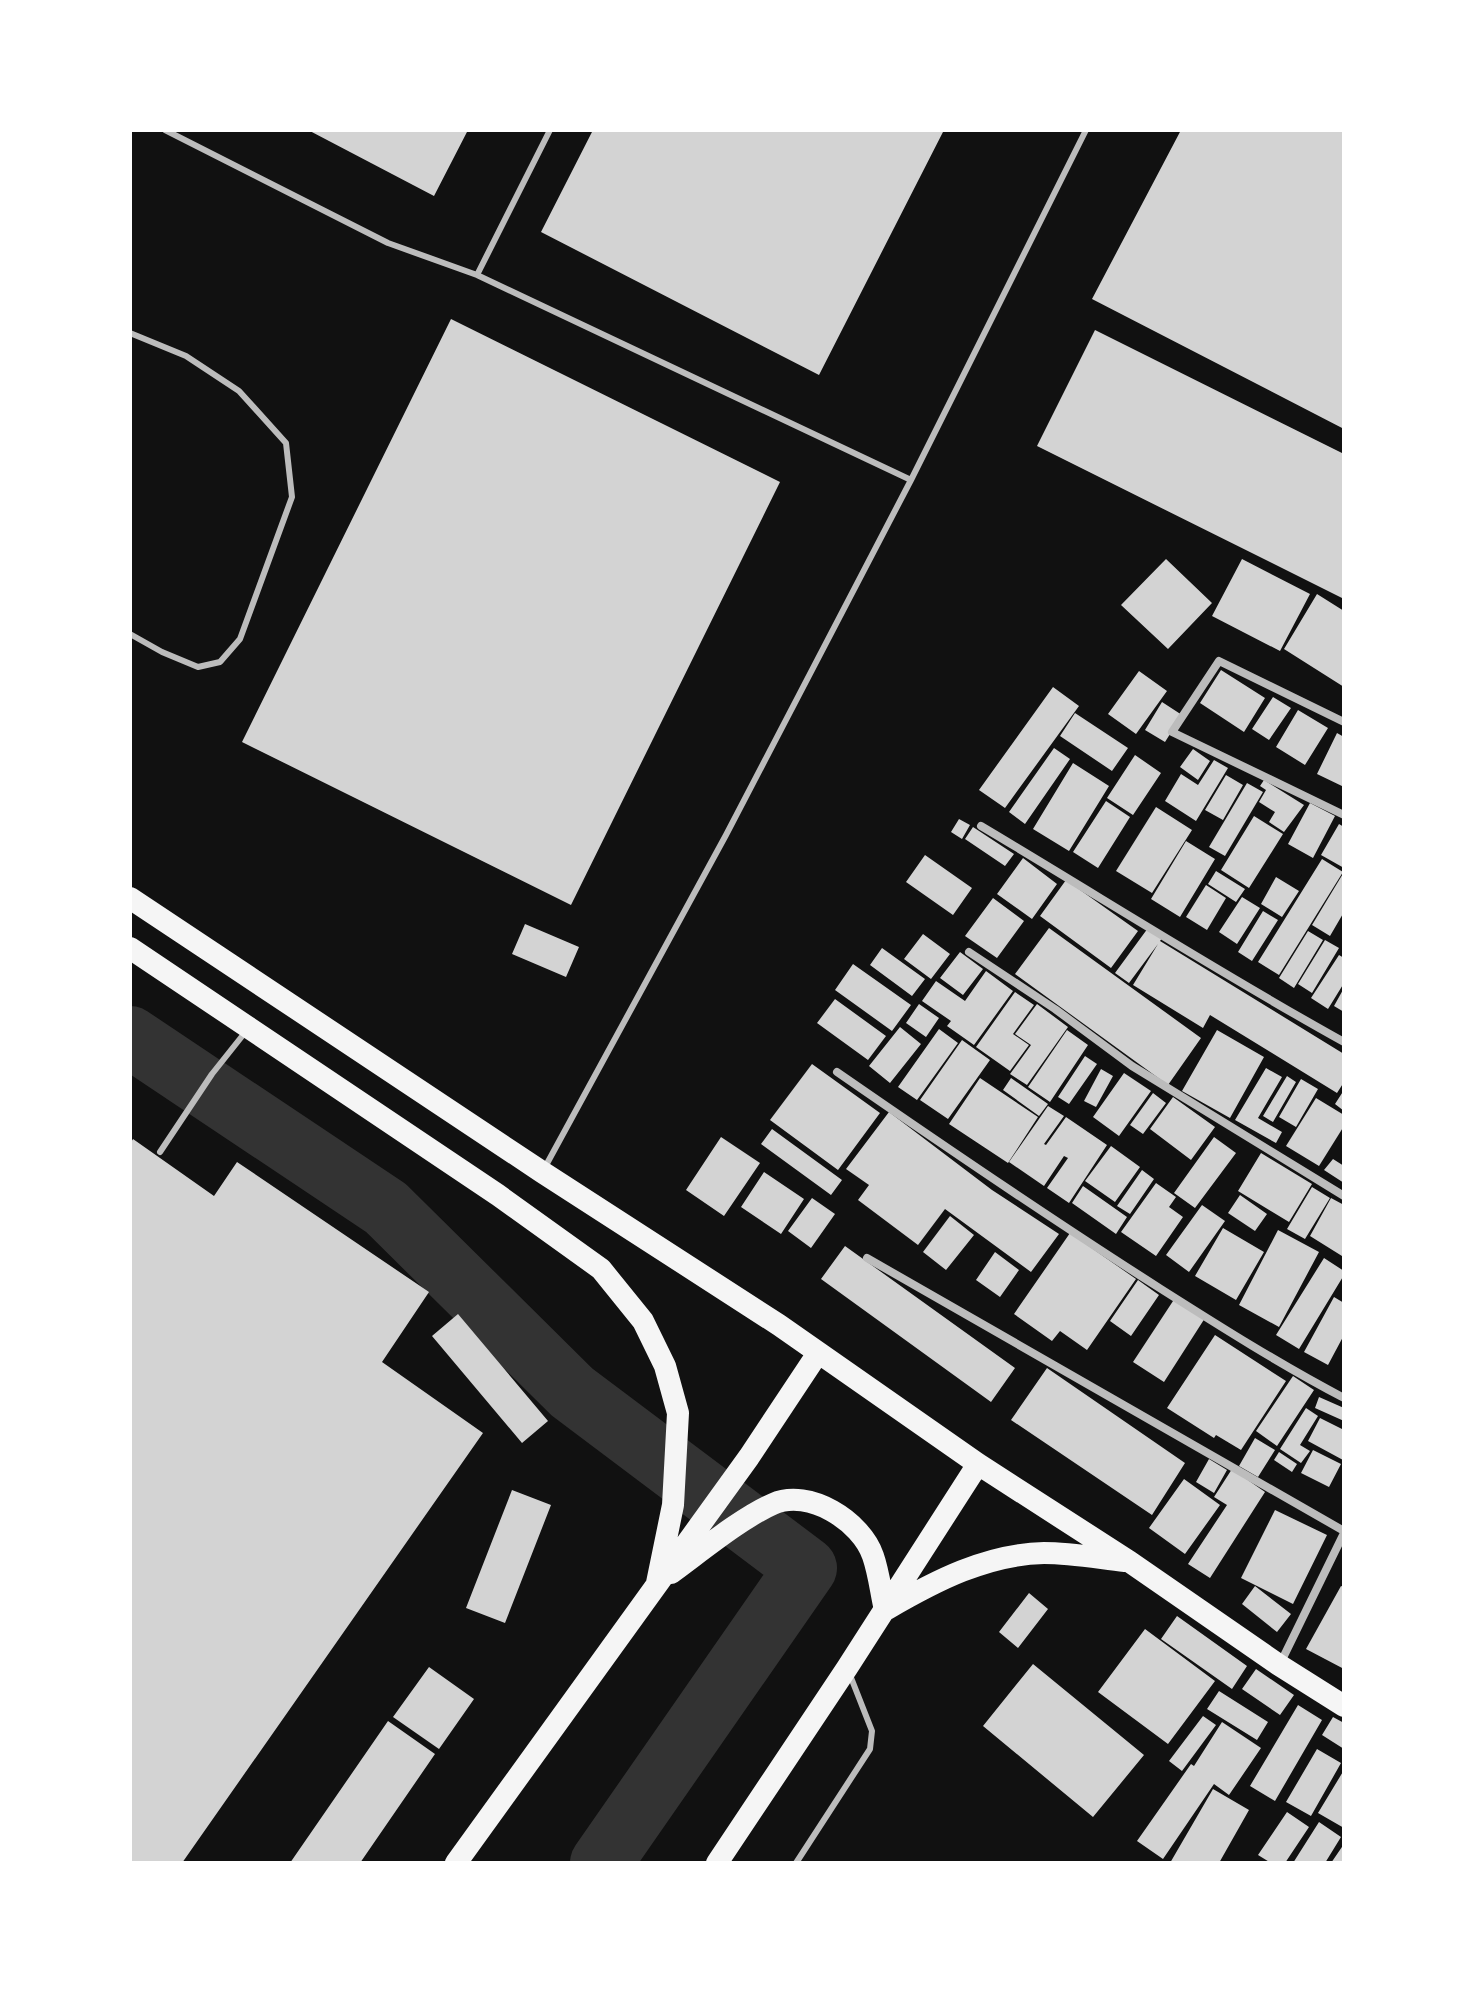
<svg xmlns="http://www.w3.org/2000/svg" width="1474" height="1993" font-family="'Fira Sans',sans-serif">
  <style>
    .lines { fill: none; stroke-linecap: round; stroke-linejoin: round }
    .river { stroke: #333; stroke-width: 62 }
    .building { fill: #d3d3d3 }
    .service { stroke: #bcbcbc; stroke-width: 6 }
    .minor { stroke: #bcbcbc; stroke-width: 8 }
    .trunk { stroke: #f5f5f5; stroke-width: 22 }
  </style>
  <rect width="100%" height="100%" fill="#111"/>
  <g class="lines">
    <path class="river" d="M130,1037L386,1208L572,1392L806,1568L601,1863"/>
  </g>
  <path class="building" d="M308,130H468L434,196Z
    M593,130H944L819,375L541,232Z
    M1181,130H1344V429L1092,299Z
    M451,319L780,482L571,905L242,742Z
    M1095,330L1344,454V599L1037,446Z
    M1166,559L1212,603L1168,649L1121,605Z
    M1242,559L1310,594L1280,651L1212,616Z
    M1317,594L1344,611V687L1284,649Z
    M1221,670L1265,698L1244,732L1200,703Z
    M1139,671L1167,691L1136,734L1108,714Z
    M1053,687L1079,706L1005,808L979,790Z
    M1273,697L1291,708L1269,740L1252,729Z
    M1162,702L1182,715L1165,742L1145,730Z
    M1298,710L1328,728L1305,765L1276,747Z
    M1075,713L1128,748L1112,771L1060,736Z
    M1337,733L1344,737V787L1317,774Z
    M1054,748L1070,759L1025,824L1009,812Z
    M1193,749L1210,761L1198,780L1180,767Z
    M1135,755L1161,773L1133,815L1107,798Z
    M1214,760L1228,768L1196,821L1165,801L1181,774L1198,785Z
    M1073,763L1109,786L1069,851L1033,829Z
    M1226,775L1243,785L1223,820L1205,810Z
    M1264,780L1304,805L1284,832L1269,822L1275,812L1259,802L1266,790L1260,786Z
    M1247,783L1263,792L1225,856L1209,847Z
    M1106,801L1130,817L1098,868L1073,852Z
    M1310,803L1335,816L1313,858L1288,844Z
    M1156,807L1192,830L1152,893L1116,871Z
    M1254,816L1283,834L1249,888L1221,870Z
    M959,819L970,825L962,839L951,832Z
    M1339,824L1344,827V868L1321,855Z
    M973,827L1014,854L1005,866L965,839Z
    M1186,841L1215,859L1180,917L1151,899Z
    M925,855L972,888L953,915L906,882Z
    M1023,858L1057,884L1032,919L997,894Z
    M1322,859L1343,872L1279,975L1258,962Z
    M1216,871L1245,889L1236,902L1208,884Z
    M1344,872V912L1330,936L1312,925Z
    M1276,877L1299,891L1282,917L1261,904Z
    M1066,880L1138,931L1111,968L1040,916Z
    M1206,885L1226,898L1207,930L1186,917Z
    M1242,897L1260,908L1237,944L1219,932Z
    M993,898L1024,921L997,958L965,936Z
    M1263,911L1278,920L1252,961L1238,952Z
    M525,924L579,947L566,977L512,954Z
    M1049,928L1201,1038L1168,1085L1015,974Z
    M1148,928L1162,938L1160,941L1344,1054V1082L1337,1093L1210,1015L1203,1028L1133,985L1158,944L1129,983L1115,973Z
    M1308,931L1323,940L1294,988L1279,978Z
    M923,934L950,954L931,979L904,959Z
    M1325,940L1339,948L1312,993L1298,984Z
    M882,948L925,979L912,996L870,965Z
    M960,952L983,969L963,995L940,978Z
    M1339,955L1344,958V983L1328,1009L1311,998Z
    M853,964L911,1005L892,1031L835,990Z
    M986,971L1013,991L974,1045L947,1026L951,1021L922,1001L936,981L965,1001Z
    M1344,988V1012L1334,1006Z
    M1015,992L1034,1005L1013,1034L1029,1045L1010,1071L976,1047Z
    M835,999L886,1036L868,1060L817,1023Z
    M919,1004L939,1018L926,1037L906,1023Z
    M1037,1004L1068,1027L1027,1085L1010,1074L1031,1045L1015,1034Z
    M900,1027L921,1044L890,1083L869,1066Z
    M939,1029L958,1043L917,1100L898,1087Z
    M1067,1030L1088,1045L1050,1102L1028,1087Z
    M1217,1030L1264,1057L1230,1118L1182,1091Z
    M962,1040L990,1060L948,1119L920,1100Z
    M1085,1056L1097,1064L1069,1104L1058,1097Z
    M812,1064L880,1113L838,1170L770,1120Z
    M1266,1068L1282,1077L1258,1118L1282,1132L1276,1143L1235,1120Z
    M1101,1069L1113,1076L1096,1107L1084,1101Z
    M1124,1073L1151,1091L1119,1136L1093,1117Z
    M1287,1076L1296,1082L1273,1122L1263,1116Z
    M980,1078L1038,1117L1008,1163L949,1124Z
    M1011,1078L1048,1104L1039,1116L1003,1090Z
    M1301,1079L1318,1089L1296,1127L1279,1117Z
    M1344,1090V1111L1335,1104Z
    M1153,1093L1166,1103L1143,1134L1130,1125Z
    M1173,1097L1215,1127L1191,1160L1150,1129Z
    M1316,1098L1344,1115V1126L1319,1166L1286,1146Z
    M1048,1106L1064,1116L1044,1144L1046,1145L1066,1117L1107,1145L1069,1203L1047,1188L1068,1158L1064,1156L1044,1186L1009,1162Z
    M889,1112L992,1190L1059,1234L1031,1272L945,1209L918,1245L858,1200L869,1185L846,1169Z
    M772,1129L842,1180L831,1195L761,1144Z
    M721,1137L760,1163L724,1216L686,1190Z
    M1214,1137L1236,1153L1195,1208L1174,1193Z
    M133,1139L214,1196L237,1162L429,1292L382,1362L483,1433L182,1863H130V1144Z
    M1111,1146L1140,1167L1115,1202L1085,1181Z
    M1261,1153L1312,1184L1289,1222L1238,1191Z
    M1333,1159L1344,1166V1183L1324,1170Z
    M1142,1170L1154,1179L1130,1214L1117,1206Z
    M764,1172L804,1199L781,1234L741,1207Z
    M1156,1183L1176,1197L1169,1207L1183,1217L1156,1256L1121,1232Z
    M1083,1186L1127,1217L1116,1234L1072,1203Z
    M1312,1187L1330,1198L1305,1239L1287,1229Z
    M1240,1195L1267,1214L1255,1231L1228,1213Z
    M812,1198L835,1214L811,1248L788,1231Z
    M1331,1198L1344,1205L1342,1256L1310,1236Z
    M1202,1205L1225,1221L1189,1272L1166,1255Z
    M950,1216L974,1235L946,1270L923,1252Z
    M1223,1228L1264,1252L1236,1300L1195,1276Z
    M1278,1230L1319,1252L1279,1327L1239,1305Z
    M1070,1233L1136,1279L1087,1350L1060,1331L1052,1341L1014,1314Z
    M845,1246L1015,1368L991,1402L821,1279Z
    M995,1252L1019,1270L1000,1297L976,1280Z
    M1324,1258L1344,1271V1275L1299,1349L1276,1335Z
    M1138,1280L1159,1295L1131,1336L1110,1321Z
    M1334,1297L1344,1303V1335L1328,1365L1304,1352Z
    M1175,1298L1205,1318L1164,1382L1133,1362Z
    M458,1314L548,1421L522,1443L432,1336Z
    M1215,1335L1286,1381L1241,1450L1216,1435L1214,1438L1167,1408Z
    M1047,1368L1185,1463L1152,1515L1011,1420Z
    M1293,1376L1314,1390L1277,1446L1256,1431Z
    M1319,1397L1344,1408V1421L1315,1408Z
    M1306,1408L1318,1416L1300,1445L1310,1451L1301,1463L1280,1449Z
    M1320,1418L1344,1430L1343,1460L1308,1441Z
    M1255,1438L1275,1450L1258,1477L1239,1466Z
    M1313,1450L1341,1464L1329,1487L1301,1473Z
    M1279,1452L1297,1464L1292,1472L1274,1460Z
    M1209,1459L1227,1470L1214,1493L1196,1482Z
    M1232,1469L1265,1492L1210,1578L1188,1564L1227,1505L1214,1497Z
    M1184,1479L1220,1505L1185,1554L1149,1528Z
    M512,1490L551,1505L505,1623L466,1608Z
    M1275,1510L1327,1535L1293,1604L1241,1578Z
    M1255,1586L1291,1614L1277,1632L1242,1604Z
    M1341,1586L1344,1587V1669L1306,1649Z
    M1029,1593L1048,1609L1018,1648L999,1632Z
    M1177,1616L1247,1666L1232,1689L1161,1639Z
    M1145,1629L1215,1681L1168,1744L1098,1692Z
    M1033,1664L1144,1755L1093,1817L983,1726Z
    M429,1667L474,1699L439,1749L393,1717Z
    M1256,1669L1294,1695L1280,1715L1242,1689Z
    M1219,1691L1268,1722L1257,1740L1207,1709Z
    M1298,1705L1322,1720L1275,1801L1250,1786Z
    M1203,1716L1216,1725L1182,1771L1169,1761Z
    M1333,1717L1344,1723V1749L1322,1735Z
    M388,1721L435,1754L360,1863H290Z
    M1222,1722L1261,1748L1229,1795L1214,1784L1163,1859L1137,1841L1191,1764L1194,1766Z
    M1317,1749L1341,1763L1311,1816L1286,1802Z
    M1344,1770V1828L1318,1813Z
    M1213,1789L1249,1810L1219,1863H1170Z
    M1287,1812L1309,1827L1285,1863H1271L1258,1855Z
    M1319,1822L1341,1837L1325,1863H1293Z
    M1344,1844V1863H1331Z"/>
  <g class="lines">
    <path class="service" d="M165,130L388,243L477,275L911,480
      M477,275L550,130
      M130,333L186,356L239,391L286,443L292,497L240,639L220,662L198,667L162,652L130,634
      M160,1152L212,1074L247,1030
      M544,1169L726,835L911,480L1086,130
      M796,1863L870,1749L872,1731L850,1675"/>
    <path class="minor" d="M1344,722L1219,661L1172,732L1344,815
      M981,826C1102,898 1221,974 1344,1042
      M969,952L1055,1009L1132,1066L1344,1196
      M837,1072C944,1146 1051,1219 1161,1289C1221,1327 1281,1365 1344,1398
      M867,1258L1344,1531
      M1280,1664L1344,1533"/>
    <path class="trunk" d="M130,898L542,1172L779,1325L978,1464L1130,1562L1279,1665L1344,1706
      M130,948L498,1195L601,1269L643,1321L665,1366L678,1413L673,1505L657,1583
      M671,1573C700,1552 741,1518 773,1504C809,1488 861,1521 873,1556C879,1573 881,1593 885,1610
      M887,1609C935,1581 987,1554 1044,1553C1071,1553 1098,1558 1125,1561
      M456,1863L749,1457L818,1353
      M717,1863L847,1668L978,1464"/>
  </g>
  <rect width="1474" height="1993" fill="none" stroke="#ffffff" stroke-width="264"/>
</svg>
